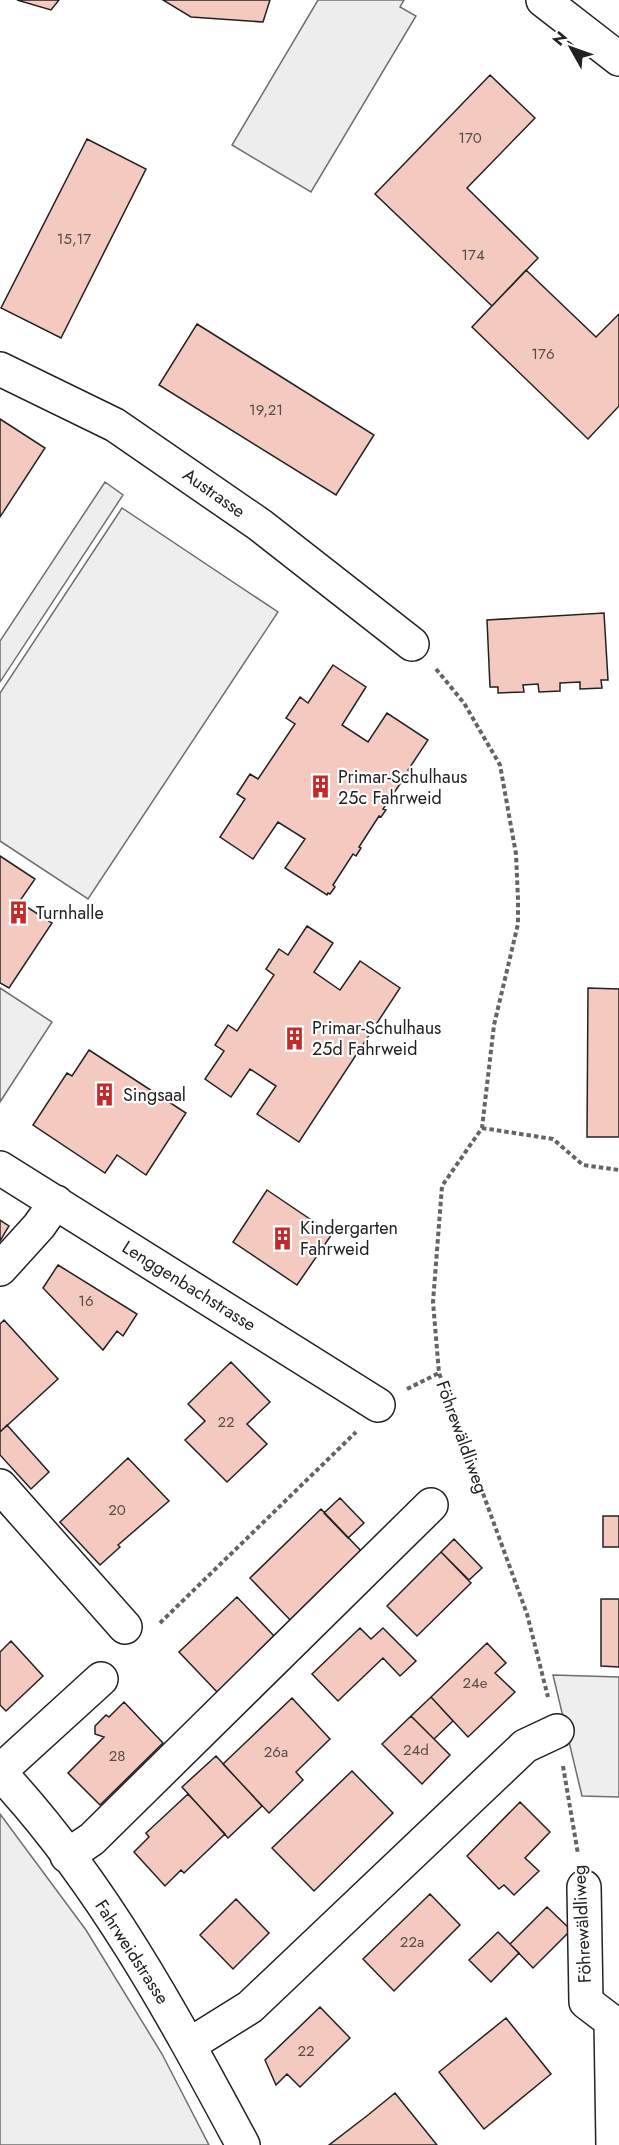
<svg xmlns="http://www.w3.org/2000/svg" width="619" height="2145" font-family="Jost,sans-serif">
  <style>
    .green { fill: #eee; stroke: #6f6f6f; stroke-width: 1.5 }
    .parking { fill: #ededed; stroke: #6f6f6f; stroke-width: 1.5 }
    .building { fill: #f3c9c0; stroke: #222; stroke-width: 1.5 }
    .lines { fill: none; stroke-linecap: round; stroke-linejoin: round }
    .minor-casing { stroke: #222; stroke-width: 36 }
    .path { stroke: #646464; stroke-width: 4; stroke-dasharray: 4.5 3; stroke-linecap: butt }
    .minor { stroke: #fff; stroke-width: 33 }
    .labels { text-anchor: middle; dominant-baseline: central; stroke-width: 4.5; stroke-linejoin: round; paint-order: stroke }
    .number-label { font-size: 15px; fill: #564c4a }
    .street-label { font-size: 18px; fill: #222; stroke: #fff }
    .poi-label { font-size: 18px; fill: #222; stroke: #fff; text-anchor: start }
  </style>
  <rect width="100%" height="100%" fill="#fff"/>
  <path class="green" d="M105,482L123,495L0,682V641Z
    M122,508L278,612L88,899L0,841V693Z
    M0,988L52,1022L0,1102Z
    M553,1675L619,1677V1797L582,1796Z
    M0,1814L86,1930L162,2054L209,2145H0Z"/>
  <path class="parking" d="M318,0H404L400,7L416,16L311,192L232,145Z"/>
  <path class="building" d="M17,0H59L51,10Z
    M163,0H270L263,22L191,17Z
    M490,75L535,118L467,188L538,258L492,306L375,194Z
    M87,139L146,169L61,338L1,308Z
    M526,270L596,337L619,314V406L588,439L472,327Z
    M197,324L374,435L336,495L159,385Z
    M0,419L45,448L0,517Z
    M604,613L608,680H601L602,688L580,689V682L560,683V691L539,692L538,684L523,685L524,692L498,693V687H490L487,620Z
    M333,665L366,687L342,725L368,742L387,713L428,740L408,770L411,772L406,779L404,778L383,809L386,810L381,817L379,816L359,847L361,848L356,856L353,854L333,885L335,887L330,894L328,893L327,895L285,868L305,839L278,822L253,859L220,837L245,799L237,794L250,774L258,779L295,724L286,718L300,697L308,703Z
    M0,856L35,879L19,902L52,923L9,988L0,983Z
    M307,926L333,943L314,972L340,990L360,961L400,988L299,1142L257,1114L276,1086L250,1069L231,1097L205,1079L224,1051L215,1045L228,1025L237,1031L274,975L266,969L279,949L288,955Z
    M588,988L619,989V1137H587Z
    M89,1050L186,1113L146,1175L117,1155L105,1173L33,1125L67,1073L72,1076Z
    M267,1190L332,1234L297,1285L233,1242Z
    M0,1220L9,1226L0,1241Z
    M58,1265L137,1314L123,1336L117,1331L103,1350L43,1288Z
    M4,1320L58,1379L0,1432V1324Z
    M231,1362L270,1402L247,1424L267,1444L227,1482L185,1440L205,1421L188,1404Z
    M7,1425L49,1472L31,1489L0,1455V1432Z
    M128,1458L169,1501L118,1545L120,1547L100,1565L60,1522Z
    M340,1498L364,1523L348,1538L324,1513Z
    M321,1509L364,1554L293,1623L250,1578Z
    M603,1516H619V1547H603Z
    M454,1539L482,1568L469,1580L441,1552Z
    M441,1552L471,1583L417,1636L387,1606Z
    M237,1597L276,1638L218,1693L179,1652Z
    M601,1599H619V1667L601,1666Z
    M360,1628L371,1639L383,1628L416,1661L400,1676L383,1658L338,1701L312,1674Z
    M11,1641L43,1676L6,1711L0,1705V1652Z
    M487,1643L506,1663L495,1673L515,1692L468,1737L431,1697Z
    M431,1697L453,1721L434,1739L411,1716Z
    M292,1698L330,1739L296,1772L303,1780L269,1813L223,1764Z
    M124,1702L163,1743L100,1805L68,1773L104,1737L95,1734V1726L106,1715L109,1717Z
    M411,1716L450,1755L422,1784L382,1744Z
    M216,1756L262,1806L228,1838L182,1787Z
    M352,1771L393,1813L314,1891L272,1848Z
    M188,1794L225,1834L184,1873L181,1870L165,1886L134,1852L149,1837L146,1833Z
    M520,1802L550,1832L525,1858L539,1871L514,1895L504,1885L499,1889L467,1856Z
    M430,1894L460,1925L394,1991L363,1959Z
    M236,1899L269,1933L233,1969L200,1935Z
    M547,1907L571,1930L533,1968L510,1944Z
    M498,1932L519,1953L491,1982L469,1960Z
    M320,2007L350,2038L300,2087L287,2074L276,2085L265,2060Z
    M506,2018L551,2074L484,2129L439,2072Z
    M395,2093L437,2145H329L368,2115Z"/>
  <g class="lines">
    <defs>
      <path id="minor" d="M543,0L619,59
        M0,369L115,425L260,525L412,644
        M0,1168L378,1405
        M0,1269L39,1226L56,1202
        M0,1486L125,1627
        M0,1771L101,1679
        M0,1773C102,1882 173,2015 243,2145
        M67,1856L92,1839L431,1505
        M584,1887L586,2002L611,2021L613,2145
        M189,2045L250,2007L525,1746L557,1731"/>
    </defs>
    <use href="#minor" class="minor-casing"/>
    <path class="path" d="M436,669L464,703L500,765L516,854L518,899V924L494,1025L482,1128L442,1186L433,1302L439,1373L527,1614L548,1697
      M482,1128L553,1139L583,1165L619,1170
      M407,1389L439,1373
      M160,1623L356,1432
      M563,1766L578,1854"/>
    <use href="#minor" class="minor"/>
  </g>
  <defs>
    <symbol id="building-bare" viewBox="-9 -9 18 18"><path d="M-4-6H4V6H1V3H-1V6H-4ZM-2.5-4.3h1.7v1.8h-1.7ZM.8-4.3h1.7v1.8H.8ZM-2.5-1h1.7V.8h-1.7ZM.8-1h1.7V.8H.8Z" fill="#c62828" stroke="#fff" stroke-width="2.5" paint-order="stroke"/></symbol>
  </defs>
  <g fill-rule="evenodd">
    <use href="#building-bare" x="304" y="770" width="33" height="33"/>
    <use href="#building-bare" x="2" y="896" width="33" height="33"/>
    <use href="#building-bare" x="278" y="1022" width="33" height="33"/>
    <use href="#building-bare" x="88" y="1078" width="33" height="33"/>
    <use href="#building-bare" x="266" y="1222" width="33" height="33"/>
  </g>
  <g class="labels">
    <g class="number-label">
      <text x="470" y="138">170</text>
      <text x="74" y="239">15,17</text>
      <text x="473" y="255">174</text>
      <text x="543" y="354">176</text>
      <text x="266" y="410">19,21</text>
      <text x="86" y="1301">16</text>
      <text x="226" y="1422">22</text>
      <text x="117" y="1510">20</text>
      <text x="475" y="1683">24e</text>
      <text x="416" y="1750">24d</text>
      <text x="276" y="1752">26a</text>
      <text x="117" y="1756">28</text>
      <text x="412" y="1942">22a</text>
      <text x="306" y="2051">22</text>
    </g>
    <g class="street-label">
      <text transform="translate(214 493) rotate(35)">Austrasse</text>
      <text transform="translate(189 1286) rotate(32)">Lenggenbachstrasse</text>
      <text transform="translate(462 1437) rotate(70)">Föhrewäldliweg</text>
      <text transform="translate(582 1924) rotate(-93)">Föhrewäldliweg</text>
      <text transform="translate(132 1952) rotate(57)">Fahrweidstrasse</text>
    </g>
    <g class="poi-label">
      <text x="338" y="777">Primar-Schulhaus<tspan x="338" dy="21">25c Fahrweid</tspan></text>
      <text x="36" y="913">Turnhalle</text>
      <text x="312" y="1028">Primar-Schulhaus<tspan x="312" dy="21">25d Fahrweid</tspan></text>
      <text x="123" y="1095">Singsaal</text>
      <text x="300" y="1228">Kindergarten<tspan x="300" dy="21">Fahrweid</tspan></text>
    </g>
  </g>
  <g transform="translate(571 48) rotate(310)" stroke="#ffffff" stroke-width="4.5" paint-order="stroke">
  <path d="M0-4.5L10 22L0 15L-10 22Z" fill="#222222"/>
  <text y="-9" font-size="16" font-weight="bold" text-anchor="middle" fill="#222222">N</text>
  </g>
</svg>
